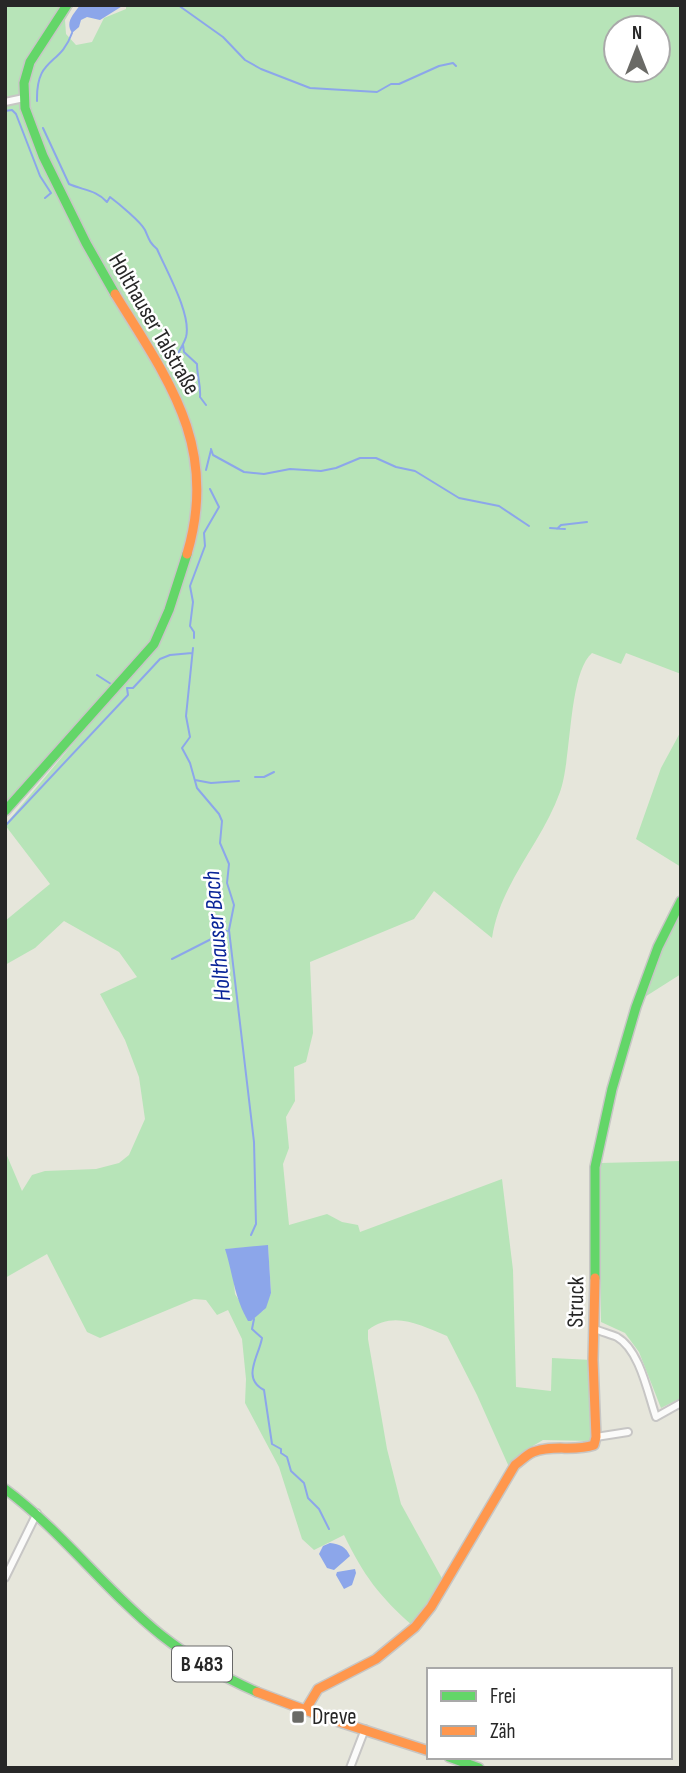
<svg xmlns="http://www.w3.org/2000/svg" width="686" height="1773" font-family="'Sofia Sans Condensed',sans-serif">
  <style>
    .green { fill: #b7e4b8; fill-rule: evenodd }
    .water { fill: #8ca6ea }
    .lines { fill: none; stroke-linecap: round; stroke-linejoin: round }
    .stream { stroke: #8ca6ea; stroke-width: 2 }
    .street-casing { stroke: #c7c6c5; stroke-width: 10 }
    .fast-casing { stroke: #c7c6c5; stroke-width: 12 }
    .slow-casing { stroke: #c7c6c5; stroke-width: 12 }
    .street { stroke: #fbfbfa; stroke-width: 6 }
    .fast { stroke: #63d668; stroke-width: 9 }
    .slow { stroke: #ff974d; stroke-width: 9 }
    .poi-dot { fill: #6a6a66; stroke: #fff; stroke-width: 2.5 }
    .labels { text-anchor: middle; dominant-baseline: central; stroke-width: 5; stroke-linejoin: round; paint-order: stroke }
    .shield { fill: #fff; stroke: #686868; stroke-width: 2 }
    .shield-label { font-size: 21px; font-weight: bold; fill: #272727 }
    .street-label { font-size: 23px; fill: #272727; stroke: #fff }
    .poi-label { font-size: 23px; fill: #272727; stroke: #fff; text-anchor: start }
    .water-label { font-size: 24px; font-style: italic; fill: #092498; stroke: #fff }
  </style>
  <rect width="100%" height="100%" fill="#e6e6db"/>
  <path class="green" d="M5,5H74L65,20L66,34L76,45L92,42L104,18L126,9V5H681V674L626,653L621,664L592,653C568,674 572,759 560,792C542,843 500,883 492,938L434,891L414,919L310,962L313,1033L306,1062L294,1067L295,1101L286,1117L289,1148L283,1164L289,1225L327,1214L342,1222L358,1225L360,1232L502,1179L513,1270L516,1387L551,1391L552,1358L592,1360V1441L543,1440L526,1450L509,1467L477,1395L447,1336C420,1325 394,1310 368,1330V1339L387,1449L401,1504L444,1582L413,1626C379,1596 364,1576 344,1535L314,1550L302,1539L279,1467L245,1403L246,1379L242,1339L228,1310L217,1315L206,1300L194,1299L100,1338L87,1332L47,1254L5,1278V1151L22,1191L32,1175L45,1171L96,1169L119,1163L129,1155L145,1119L139,1077L125,1040L100,994L137,977L119,952L64,921L35,948L5,965V921L50,884L5,825L97,715L90,708L5,803ZM616,28H658V70H616ZM268,1246L271,1293L263,1311L245,1316L244,1308L235,1294L233,1272L226,1249Z
    M681,731V867L636,839L661,768Z
    M681,908V974L640,1000Z
    M681,1161V1398L661,1408L639,1352L625,1333L601,1322L600,1163Z"/>
  <path class="water" d="M80,5H124L100,20L87,17L81,20L79,27L72,33C65,22 73,15 80,5Z
    M268,1245L271,1293L266,1308L251,1321H248C234,1297 233,1274 225,1249Z
    M330,1543C340,1544 346,1547 350,1556L334,1570L327,1568L319,1554L323,1546Z
    M355,1569L356,1573L352,1585L344,1589L336,1575L337,1572Z"/>
  <g class="lines">
    <path class="stream" d="M178,5L223,37L245,60L261,69L310,88L377,92L391,84H399L439,66L453,63L456,66
      M37,101C36,56 60,67 72,33
      M5,111L12,110L16,114L40,176L51,193L45,198
      M43,128L69,184C82,190 97,190 107,202L110,197C118,203 141,222 145,230C149,239 149,242 157,249C166,270 192,315 186,337C182,350 172,357 174,372
      M183,345L184,352L197,364C197,376 201,385 200,397L206,405
      M211,449L213,455L244,472L264,474L290,469L321,471L336,468L360,458H376L396,467L415,471L459,498L499,506L529,526
      M206,470L211,450
      M550,528L565,529
      M557,529L561,525L587,522
      M194,638V632L190,626L193,602L190,586L205,546L204,533L219,507L210,489
      M193,648L186,716L190,737L182,748L190,763L197,788L219,814L222,821L220,843L229,864L227,883L234,905L229,930L254,1142L256,1224L251,1235
      M97,675L111,684
      M255,777H264L274,772
      M195,780L211,783L239,781
      M5,826L128,695L127,688H133L160,659L170,655L192,653
      M172,959L227,931
      M254,1319L252,1329L262,1338C259,1356 241,1378 264,1390L272,1444L281,1449V1453L287,1457L291,1471L304,1483L308,1498L319,1509L329,1529"/>
    <defs>
      <path id="street" d="M5,102L24,98
        M595,1329C602,1332 610,1334 617,1337C640,1350 648,1394 656,1417L681,1403
        M596,1437L628,1432
        M5,1578L37,1513
        M350,1768L365,1729"/>
      <path id="fast" d="M67,5L30,62L24,83L25,108L43,156L86,243L115,294
        M5,811L154,644L169,610L187,554
        M595,1278V1167L612,1089L636,1007L658,947L681,901
        M5,1489C63,1532 105,1590 161,1635C190,1658 223,1677 257,1692
        M449,1757L479,1768"/>
      <path id="slow" d="M115,294C169,381 219,447 187,554
        M257,1692L324,1717L429,1751
        M306,1709L318,1689L376,1659L415,1627L431,1607L515,1465C521,1461 526,1455 533,1452C553,1444 574,1452 594,1445L596,1437L593,1360L595,1278"/>
    </defs>
    <use href="#street" class="street-casing"/>
    <use href="#fast" class="fast-casing"/>
    <use href="#slow" class="slow-casing"/>
    <use href="#street" class="street"/>
    <use href="#fast" class="fast"/>
    <use href="#slow" class="slow"/>
  </g>
  <rect class="poi-dot" x="291" y="1710" width="14" height="14" rx="3.5"/>
  <g class="labels">
    <rect class="shield" x="172" y="1646.5" width="60" height="35" rx="5"/>
    <g class="shield-label">
      <text x="202" y="1664">B 483</text>
    </g>
    <g class="street-label">
      <text transform="translate(154 324) rotate(60)">Holthauser Talstraße</text>
      <text transform="translate(576 1302) rotate(-89)">Struck</text>
    </g>
    <g class="poi-label">
      <text x="312" y="1717">Dreve</text>
    </g>
    <g class="water-label">
      <text transform="translate(217 936) rotate(-95)">Holthauser Bach</text>
    </g>
  </g>
  <rect width="686" height="1773" fill="none" stroke="#272727" stroke-width="14"/>
  <rect x="427" y="1668" width="245" height="91" fill="#ffffff" stroke="#a9a9a9" stroke-width="2"/>
  <rect x="441" y="1691" width="35" height="10" fill="#63d668" stroke="#a9a9a9" stroke-width="2"/>
  <text x="490" y="1703" font-size="21" fill="#272727">Frei</text>
  <rect x="441" y="1726" width="35" height="10" fill="#ff974d" stroke="#a9a9a9" stroke-width="2"/>
  <text x="490" y="1738" font-size="21" fill="#272727">Zäh</text>
  <g transform="translate(637 49)"><circle r="33" fill="#ffffff" stroke="#a9a9a9" stroke-width="2"/>
  <path d="M0-5L12 26L0 18L-12 26Z" fill="#6a6a66"/>
  <text y="-10" font-size="19" font-weight="bold" text-anchor="middle" fill="#272727">N</text>
  </g>
</svg>
